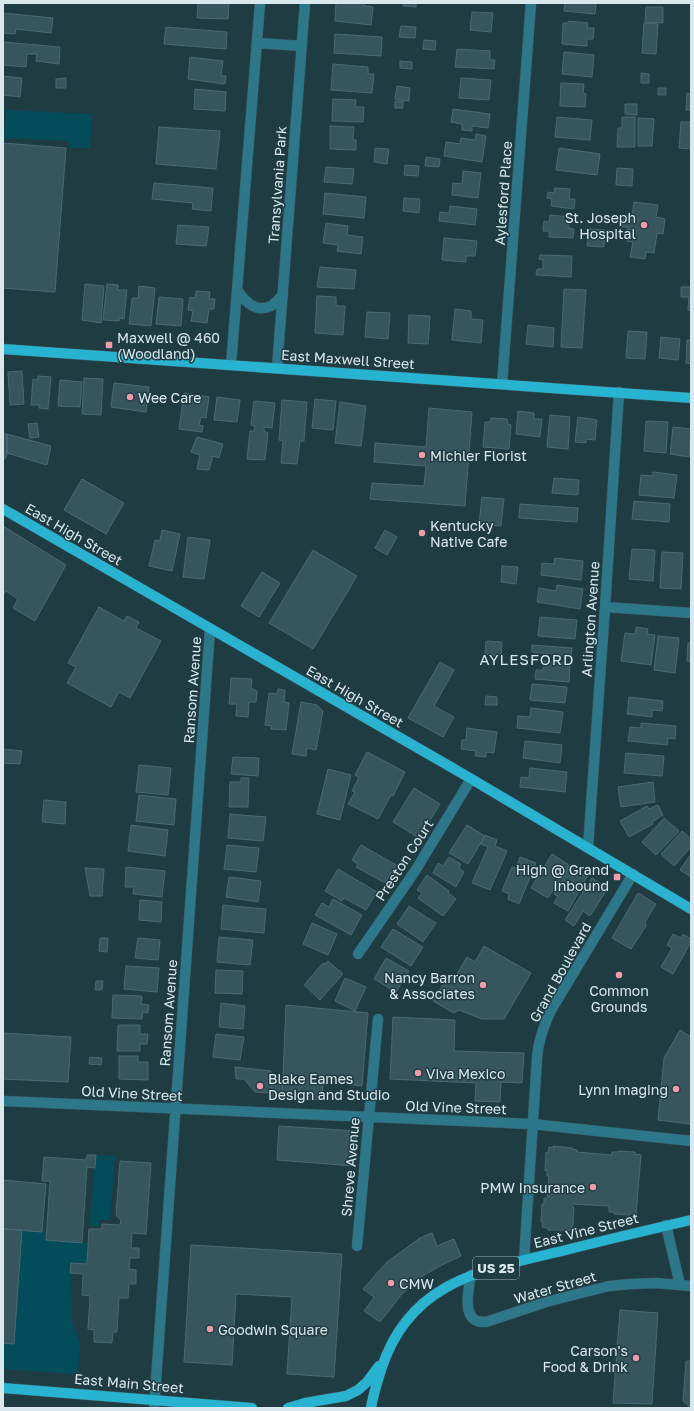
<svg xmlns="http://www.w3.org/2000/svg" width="694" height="1411" font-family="'Golos Text',sans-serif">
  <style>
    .green { fill: #034d5b }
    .building { fill: #37555d; stroke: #4b6972 }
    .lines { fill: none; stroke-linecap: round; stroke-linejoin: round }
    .minor-casing { stroke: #3d585e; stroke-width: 11 }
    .major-casing { stroke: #3d585e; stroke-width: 11 }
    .minor { stroke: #2c788a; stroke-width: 10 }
    .major { stroke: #28b3d1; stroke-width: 10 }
    .poi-dot { fill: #f39aac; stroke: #1f3c43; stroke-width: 1.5 }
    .labels { text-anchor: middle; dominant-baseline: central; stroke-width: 3; stroke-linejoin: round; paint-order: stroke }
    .shield { fill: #1f3c43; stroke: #a0b4ba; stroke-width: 1 }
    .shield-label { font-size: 13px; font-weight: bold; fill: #d8e8ed }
    .street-label { font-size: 14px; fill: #d8e8ed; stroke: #1f3c43 }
    .poi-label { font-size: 14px; fill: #d8e8ed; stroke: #1f3c43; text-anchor: start }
    .neighbourhood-label { font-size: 15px; letter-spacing: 1px; fill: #d8e8ed; stroke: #1f3c43 }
  </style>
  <rect width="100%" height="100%" fill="#1f3c43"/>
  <path class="green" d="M6,110L92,114L90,148H70V141L4,138Z
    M96,1155L115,1156L110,1220H100L99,1226L89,1225Z
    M22,1230L42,1232L47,1231V1240L88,1243L87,1264L71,1263L72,1322L80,1343L78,1374L3,1369V1344H14Z"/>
  <path class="building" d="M198,3H229L228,19L197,18Z
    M336,3H364V6L373,7L371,25L335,21Z
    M403,3H416V7L403,6Z
    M565,3H596L595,14L564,11Z
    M646,7H663V23L645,22Z
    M472,12L493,13L491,32L470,30Z
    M3,13L53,18L51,33L16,29L15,34L3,33Z
    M569,21L588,23L587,28H594L593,39H587V46L562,44L563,23H567Z
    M644,23L658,24L656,54L642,53Z
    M401,26L416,27L415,38L399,37Z
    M166,27L227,32L226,49L164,44Z
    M335,34L382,37L381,56L334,53Z
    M424,40L436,41L435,50L423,49Z
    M3,42L60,47L59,64L36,61L37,54H27L26,67L3,65Z
    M457,49L490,51V60H495L494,69L455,67Z
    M564,52L594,55L592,77L562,74Z
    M190,57L223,61L221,76H226L225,84L188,79Z
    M400,61L412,62V69L400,68Z
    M333,64L368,67V74H374L372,93L331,90Z
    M641,73L649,74V83H641Z
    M3,76L22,78L20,97L3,95Z
    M66,78V88H56V79Z
    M461,78L491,80L489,100L459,98Z
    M561,83L584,84L583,93L586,94L585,107L560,106Z
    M397,86L410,88L409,101L395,99Z
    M658,88H666V95H658Z
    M195,89L226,92L225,111L194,109Z
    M687,93L691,94V110H686Z
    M333,99L356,100L355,107H364L363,122L332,121Z
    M395,101H403V108H395Z
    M625,104H637V115L625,114Z
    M453,109L490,114L488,128L472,126V131L462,130V124L451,122Z
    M557,117L592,120L590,140L555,137Z
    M622,117H635V147H617L618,128H622Z
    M638,118L654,119L652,146H638Z
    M681,122H691V149L679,148Z
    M330,126L354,127L353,140H356V150L330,149Z
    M159,127L220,131L216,169L156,164Z
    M476,134L486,136L482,162L444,156L446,142L460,144L461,138L475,140Z
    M3,143L66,148L55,292L3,288Z
    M375,148L389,149L387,164L374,162Z
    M559,148L600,154L597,175L556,170Z
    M426,157L440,159L439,167L425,166Z
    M405,165L419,166L418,176L404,175Z
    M326,167L354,169L352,184L324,182Z
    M617,168L633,169L632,186L616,185Z
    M463,171L481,173L478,198L452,195L453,183L462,184Z
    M154,183L213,188L211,211L192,209L193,203L152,199Z
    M555,188L570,189L569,199H575L574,209L551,206L552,199L547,198L548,192L554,193Z
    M325,193L366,197L364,218L323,214Z
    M404,198L420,199L419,213L403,211Z
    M634,202L658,205L656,217L665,219L663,234L657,233L654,253L646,252L645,259L630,257L633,242L627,241L628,227H622L624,215L632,216Z
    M450,206L477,209L475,225L439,221L440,212L449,213Z
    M550,215L570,217L568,228L574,229L573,238L549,237V231H543L544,221L549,222Z
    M326,223L348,226L347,235L363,237L361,254L337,251L338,245L323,243Z
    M178,225L209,227L206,246L176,244Z
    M589,229L605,230L604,247L587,246Z
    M444,238L477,241L475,256H466V262L442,260Z
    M540,255L572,256L571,277L536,275L537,269H543V260L539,259Z
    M320,267L356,270L354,289L317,287Z
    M85,284L104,286L101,323L82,320Z
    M107,284L118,285V290H127L124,319L119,318V321L103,320Z
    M139,286L155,288L151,326L129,324L132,298H138Z
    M681,287H691V311L688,310L689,297H681Z
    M564,289L586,290L582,348L561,347Z
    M196,291L210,292L209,299H215L214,309H209L207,323L191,321L193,311L188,310L190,297L195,298Z
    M317,296L336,297V306H345L343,335L315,333Z
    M159,297L183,299L181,326L156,324Z
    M455,309L471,311V319L483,320L481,343L452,340Z
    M367,312L390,313L388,339L365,337Z
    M409,315L430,316L428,344L408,343Z
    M528,325L554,328L553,347L526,344Z
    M628,331L647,332L645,359L626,358Z
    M661,337L680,339L678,360L659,358Z
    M687,340H691V364L686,363Z
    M22,371L24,404L10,405L8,372Z
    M38,376L51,377L48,409L39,408V405H31L33,379L37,380Z
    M84,378L103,379L101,415L82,414Z
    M60,380L82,382L80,407L58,406Z
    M114,383L149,387L146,412L111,407Z
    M184,393L209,397L206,418L201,417L199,425L203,426L202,432L179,429Z
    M217,397L240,400L237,422L214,420Z
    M315,399L336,401L333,430L312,428Z
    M282,400L307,402L304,441H300L297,464L281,463L283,441L279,440Z
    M254,401L275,403L272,428L264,427V431L268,433L265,460L247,459L250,431H254L255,426L251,425Z
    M340,402L366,406L361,446L335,443Z
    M429,408L472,412L465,506L370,499L372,483L424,486L426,466L374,462L375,443L426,447Z
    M518,411L534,413V419H542L540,437L516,434Z
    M550,415L570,417L568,449L547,447Z
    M578,417L597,420L595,440L586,439V443L575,442Z
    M491,418L507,419L508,424L511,425L509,449L483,447L485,422H491Z
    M646,421L668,422L666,453L644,451Z
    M37,423L39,437L30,438L28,424Z
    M673,427L691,429L689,457L670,454Z
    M3,434H7V455L5,459H3Z
    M7,434L51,446L47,465L7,453Z
    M197,437L223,444L219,458L213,456L209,470L197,469L200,455L191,452Z
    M653,472L677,475L674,498L639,495L641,475L652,476Z
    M554,478L579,480L578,495L552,493Z
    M82,479L124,503L106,534L64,510Z
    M482,497L504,499L501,526L479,524Z
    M634,501L670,504L669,522L632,519Z
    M520,504L578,508L577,522L519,518Z
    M3,526L66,565L35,621L13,608L18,599L6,591L3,595Z
    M162,530L180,534L172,571L149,566L155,540L160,541Z
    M385,530L397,537L387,555L375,548Z
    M188,537L210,540L204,579L183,577Z
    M632,549L655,550L653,581L629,579Z
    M313,550L357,576L313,649L269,623Z
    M662,552L683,553L681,589L660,588Z
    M555,558L583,561L581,580L541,575L542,563L554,564Z
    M502,566L518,567L516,584L501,582Z
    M262,572L280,583L259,617L241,606Z
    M557,585L583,589L580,609L537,602L539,588L556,591Z
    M99,607L124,621L127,616L139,622L136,628L161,641L130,698L119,692L111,707L67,683L76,667L68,663Z
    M540,617L577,620L575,639L538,636Z
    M636,627L648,629L647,634L655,635L651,665L621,661L625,633L635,634Z
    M658,636L679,638L675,673L654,670Z
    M486,641L502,642L501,656L485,654Z
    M688,643H691V662L687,661Z
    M532,645L572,648L571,656L532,652Z
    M544,661L570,664L569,682L535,679L536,670H543Z
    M440,662L454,670L434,706L454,717L443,737L408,718Z
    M231,678L252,679L251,688L257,691L256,702H249L248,717L236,716L237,704H229Z
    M532,684L567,687L565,703L530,700Z
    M278,689L285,690L284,702L289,703L286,730L271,729L272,726L265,725L269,693L277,694Z
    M486,696L497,697V705H485Z
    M629,697L663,701L662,711L652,710V717L627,714Z
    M301,702L317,705L323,711L316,750L307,748L306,756L292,754Z
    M531,708L563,712L560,733L517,728L518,716L530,717Z
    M641,723L676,726L675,739L668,738L667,745L628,741L630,727L641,728Z
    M467,728L497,732L494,753L486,752V757L475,756L476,751L461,749L462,740H466Z
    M525,741L562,745L560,763L523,758Z
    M4,749L22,751L20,764L3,763Z
    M367,752L405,772L393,796L391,795L378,819L348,804L355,792L352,791L359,777L355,775Z
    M626,753L664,756L662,776L624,773Z
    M233,757L259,758L258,776L231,774Z
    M139,765L171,768L168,795L136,792Z
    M530,768L567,772L565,792L520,787L521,777L529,778Z
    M328,769L351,775L340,820L317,814Z
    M241,778H249L248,807H229L230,782H241Z
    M653,782L655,802L621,807L618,787Z
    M414,788L440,804L419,838L393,822Z
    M139,795L176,799L174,825L136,821Z
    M44,800L66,802L65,824L42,822Z
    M658,805L663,815L652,822L653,824L629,837L620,821L647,806L649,809Z
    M230,814L266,817L263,841L228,838Z
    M664,818L679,831L656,855L642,842Z
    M131,825L168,830L165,856L128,851Z
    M467,825L485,836L468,864L449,853Z
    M682,831L691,839V847L674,866L661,854Z
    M485,835L497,840L495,846L507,851L490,890L472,883L488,847L481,844Z
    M227,845L259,848L256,872L224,869Z
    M361,845L396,865L385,883L356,867L358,864L352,860Z
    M552,854L569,865L548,898L531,888Z
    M691,854V877L680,870Z
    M449,857L461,864L459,868L464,872L456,887L433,873L438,863L443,866Z
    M520,857L536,863L519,904L508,899L509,894L502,891L512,867L516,868Z
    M126,867L165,871L162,897L133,894L134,887H125Z
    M569,867L587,877L568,911L554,903L558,896L554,894Z
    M85,868L104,869L102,896H90Z
    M338,869L377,892L366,910L344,898L342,901L325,891Z
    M427,875L449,891L448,893L456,899L443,916L418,898L422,893L417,890Z
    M229,877L261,881L258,902L226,897Z
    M592,878L608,888L590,916L583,911L574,926L565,920Z
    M638,893L656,904L645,922L646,926L631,949L612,938Z
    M333,899L362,915L351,935L315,915L322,903L329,907Z
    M140,900L162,902L161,922L139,920Z
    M223,905L266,909L264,933L221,929Z
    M409,906L436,923L423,942L397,924Z
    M312,923L337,934L328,955L303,944Z
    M393,929L423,947L411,966L381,947Z
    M673,934L681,938L683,934L691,939V942L673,974L661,967L672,948L667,945Z
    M219,937L253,940L250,965L217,962Z
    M100,938H108L107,952L99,951Z
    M138,938L160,940L158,960L135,958Z
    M484,946L531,973L504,1019H482L459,1010L454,1013L433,1001L449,975L462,982L464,978L457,974L467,957L475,962Z
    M386,958L409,971L396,992L374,979Z
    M328,961L343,974L320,1000L304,985L323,963L325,964Z
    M126,966L159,968L157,992L124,989Z
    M216,970L243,971L242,994L215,993Z
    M345,978L366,987L355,1011L335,1001Z
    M96,981H103L102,990H95Z
    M113,995L142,996L141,1004L149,1005L148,1013L143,1012L142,1019L112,1018Z
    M221,1003L245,1006L243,1029L219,1027Z
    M286,1005L368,1013L362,1086L323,1081L322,1100L282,1098Z
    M393,1017L455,1020L454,1051L524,1053L522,1083L501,1082L500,1102L475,1101L476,1083L390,1079Z
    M118,1025H140V1034H148L147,1044H140V1051H117Z
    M680,1030L691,1037V1124L658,1120L664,1058Z
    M3,1033L71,1037L68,1082L3,1079Z
    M216,1034L244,1037L240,1060L213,1057Z
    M119,1056H138V1062H148V1080L119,1079Z
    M90,1057L102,1058L101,1065L89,1064Z
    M235,1067L271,1071L270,1093L255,1092L244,1079H236Z
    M272,1076L283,1077L282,1098H270Z
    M279,1126L357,1131L354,1166L277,1160Z
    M553,1146L572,1148V1149L577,1150V1152L612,1155V1152H618V1151L635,1152V1154L641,1155L636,1214L631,1213L630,1215L614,1214V1212H609V1206L572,1204V1206L574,1207L573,1225H572L571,1230H548V1228L542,1227L543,1222H541L542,1204H544V1198L547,1199L549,1176H547V1170L545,1171L546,1152L548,1153L549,1147L554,1148Z
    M87,1155H96L95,1168L87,1167L82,1243L46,1240L50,1181H42L44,1157L86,1160Z
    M120,1161L151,1163L146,1234L132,1233L131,1248H139V1258H130L129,1269L136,1270V1284H129L128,1298H119L117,1332H113L112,1343L94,1342V1330L88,1329L90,1296L82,1295L83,1274L70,1273L71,1263L87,1264L89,1229H102V1224L120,1225L121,1220L116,1215Z
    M3,1180L46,1184L42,1232L3,1229Z
    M3,1229L22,1230L14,1344L3,1343Z
    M432,1233L437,1246L454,1239L461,1256L442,1265L421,1277L402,1294L380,1322L364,1311L374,1297L363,1289L387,1262L420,1238Z
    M191,1245L342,1254L334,1377L287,1374L292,1297L236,1294L232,1365L184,1362Z
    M620,1310L658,1313L652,1404L613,1403Z
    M686,1361H691V1408H689L688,1405L683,1401Z"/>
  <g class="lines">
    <defs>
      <path id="minor" d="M257,43L302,46
        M237,290C246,302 255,313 271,306C275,304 279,298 283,295
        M231,365L260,3
        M277,368L305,3
        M502,384L531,3
        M605,607L691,613
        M588,848L605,607L619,392
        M358,954L415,871L471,779
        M3,1101L532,1124L691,1141
        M666,1225L680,1285
        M357,1246L378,1019
        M524,1260L537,1058C538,1041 544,1027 550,1012L633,874
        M471,1275C469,1287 462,1315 477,1321C480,1322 483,1322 486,1322L546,1302L609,1286L631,1284L656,1283L691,1286
        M154,1408L210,629"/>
      <path id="major" d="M3,349L691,398
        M3,509L463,774L691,909
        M3,1388L252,1408
        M288,1408L305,1403L346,1396L358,1390L367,1382L379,1366
        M371,1408C373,1395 377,1383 381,1370C409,1281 482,1270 562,1251C605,1240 648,1230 691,1220"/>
    </defs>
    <use href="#minor" class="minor-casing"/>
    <use href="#major" class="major-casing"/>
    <use href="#minor" class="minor"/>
    <use href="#major" class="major"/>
  </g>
  <g class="poi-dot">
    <circle cx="644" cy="225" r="4"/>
    <rect x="105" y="341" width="8" height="8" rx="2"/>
    <circle cx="130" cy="397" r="4"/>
    <circle cx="422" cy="455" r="4"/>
    <circle cx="422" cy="533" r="4"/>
    <rect x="613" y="873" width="8" height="8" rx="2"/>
    <circle cx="619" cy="975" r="4"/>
    <circle cx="483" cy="985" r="4"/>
    <circle cx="418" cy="1073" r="4"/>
    <circle cx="260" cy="1086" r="4"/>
    <circle cx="676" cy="1089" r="4"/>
    <circle cx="593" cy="1187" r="4"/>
    <circle cx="391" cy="1283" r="4"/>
    <circle cx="210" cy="1329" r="4"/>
    <circle cx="636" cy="1358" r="4"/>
  </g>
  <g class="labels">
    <rect class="shield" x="473" y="1257" width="46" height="22" rx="3"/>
    <g class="shield-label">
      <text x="496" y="1268">US 25</text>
    </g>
    <g class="street-label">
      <text transform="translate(277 185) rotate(-86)">Transylvania Park</text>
      <text transform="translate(503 193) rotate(-86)">Aylesford Place</text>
      <text transform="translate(348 359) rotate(4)">East Maxwell Street</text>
      <text transform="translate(74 534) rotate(30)">East High Street</text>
      <text transform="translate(590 619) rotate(-86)">Arlington Avenue</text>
      <text transform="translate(192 690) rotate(-86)">Ransom Avenue</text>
      <text transform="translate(355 696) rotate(30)">East High Street</text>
      <text transform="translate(404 860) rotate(-57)">Preston Court</text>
      <text transform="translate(560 972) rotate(-61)">Grand Boulevard</text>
      <text transform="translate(168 1013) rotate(-86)">Ransom Avenue</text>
      <text transform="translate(132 1093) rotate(3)">Old Vine Street</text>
      <text transform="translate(456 1107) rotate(2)">Old Vine Street</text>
      <text transform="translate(350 1167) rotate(-85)">Shreve Avenue</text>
      <text transform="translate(586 1230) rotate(-14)">East Vine Street</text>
      <text transform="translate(555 1287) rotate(-16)">Water Street</text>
      <text transform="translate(129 1383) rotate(5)">East Main Street</text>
    </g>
    <g class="poi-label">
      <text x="636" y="217" text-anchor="end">St. Joseph<tspan x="636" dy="16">Hospital</tspan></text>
      <text x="117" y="337">Maxwell @ 460<tspan x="117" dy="16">(Woodland)</tspan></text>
      <text x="138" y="397">Wee Care</text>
      <text x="430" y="455">Michler Florist</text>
      <text x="430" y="525">Kentucky<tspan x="430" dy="16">Native Cafe</tspan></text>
      <text x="609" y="869" text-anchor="end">High @ Grand<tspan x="609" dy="16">Inbound</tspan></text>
      <text x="475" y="977" text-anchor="end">Nancy Barron<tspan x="475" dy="16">&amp; Associates</tspan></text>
      <text x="619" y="990" text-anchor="middle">Common<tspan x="619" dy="16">Grounds</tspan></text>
      <text x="426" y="1073">Viva Mexico</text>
      <text x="268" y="1078">Blake Eames<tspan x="268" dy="16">Design and Studio</tspan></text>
      <text x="668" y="1089" text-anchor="end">Lynn Imaging</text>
      <text x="585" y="1187" text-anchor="end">PMW Insurance</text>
      <text x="399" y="1283">CMW</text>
      <text x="218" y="1329">Goodwin Square</text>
      <text x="628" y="1350" text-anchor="end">Carson's<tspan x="628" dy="16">Food &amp; Drink</tspan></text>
    </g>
    <g class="neighbourhood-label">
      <text x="527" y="659">AYLESFORD</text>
    </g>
  </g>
  <rect width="694" height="1411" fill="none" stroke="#d8e8ed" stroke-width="8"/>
</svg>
